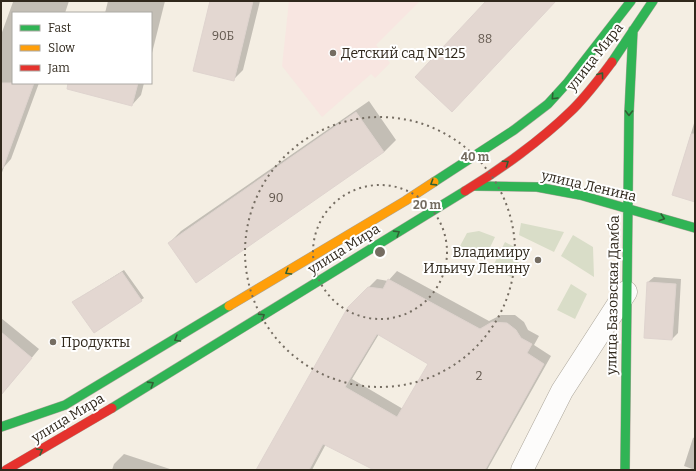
<svg xmlns="http://www.w3.org/2000/svg" width="696" height="471" font-family="Bitter,serif">
  <style>
    .education { fill: #f8e6e1 }
    .green { fill: #d9ddc8 }
    .shadow { fill: #0003; fill-rule: evenodd }
    .building { fill: #e3d7d1; stroke: #dfd4cf; fill-rule: evenodd }
    .lines { fill: none; stroke-linecap: round; stroke-linejoin: round }
    .street-casing { stroke: #aba59a; stroke-width: 23 }
    .fast-casing { stroke: #aba59a; stroke-width: 10 }
    .slow-casing { stroke: #aba59a; stroke-width: 10 }
    .jam-casing { stroke: #aba59a; stroke-width: 10 }
    .street { stroke: #fdfcfb; stroke-width: 22 }
    .fast { stroke: #30b455; stroke-width: 9 }
    .slow { stroke: #ff9f0a; stroke-width: 9 }
    .jam { stroke: #e5322d; stroke-width: 9 }
    .oneway { stroke: #306033 }
    .ring { fill: none; stroke: #756d62; stroke-width: 2; stroke-dasharray: 2 4 }
    .poi-dot { fill: #756d62; stroke: #fff; stroke-width: 1.5 }
    .labels { text-anchor: middle; dominant-baseline: central; stroke-width: 4; stroke-linejoin: round; paint-order: stroke }
    .number-label { font-size: 12px; fill: #60564c }
    .poi-label { font-size: 14px; fill: #30281c; stroke: #fff; text-anchor: start }
    .street-label { font-size: 14px; fill: #30281c; stroke: #fff }
    .centre { fill: #756d62; stroke: #fff; stroke-width: 2 }
    .ring-label { font-size: 12px; text-anchor: middle; font-weight: bold; fill: #756d62; stroke: #fff; stroke-width: 4; stroke-linejoin: round; paint-order: stroke }
  </style>
  <rect width="100%" height="100%" fill="#f4eee3"/>
  <path class="education" d="M289,1H420L376,45L390,63L375,78L371,74L322,117L282,66Z"/>
  <path class="green" d="M521,223L564,232L554,252L519,235Z
    M479,231L495,237L485,258L460,246L467,233Z
    M573,235L593,247L594,277L561,256Z
    M505,242L524,252L511,277L492,268Z
    M571,284L587,294L575,319L557,310Z"/>
  <path class="shadow" d="M10,1H69L65,13H13V83H39L11,159L4,167L1,175V35L13,2Z
    M108,1H165L151,57V13H105Z
    M211,1H260L243,70L233,80Z
    M87,83H144L141,95L132,105Z
    M369,101L396,140L384,152L169,243L181,231Z
    M695,120V201L673,194Z
    M124,270L144,298L94,331L76,300Z
    M397,271L489,321L501,315H515L524,322L528,330L539,336L534,345L551,356L487,470H376L326,444L312,470H262L349,307L377,279L388,281ZM379,334L430,364L403,409L352,379Z
    M654,277L681,279L678,333L672,339L648,282Z
    M1,318L39,349L1,395Z
    M695,437V470L684,466L693,438Z
    M124,454L173,470H112L114,464Z"/>
  <path class="building" d="M210,1H253L234,81L193,71Z
    M486,1H556L452,112L415,77Z
    M1,83H34L3,168H1Z
    M68,83H138L132,106L67,89Z
    M356,112L384,152L196,283L168,243Z
    M691,134H695V202L672,195Z
    M122,272L142,301L94,333L72,302Z
    M388,279L480,329L492,322L507,323L516,330L521,338L532,344L527,353L544,364L485,470H374L323,444L309,470H256L348,307L368,287L383,289ZM377,334L428,364L397,417L345,387Z
    M647,282L676,284L672,340L644,338Z
    M1,332L32,358L1,395Z"/>
  <g class="lines">
    <defs>
      <path id="street" d="M522,470L562,391L626,292"/>
      <path id="fast" d="M612,62L653,1
        M434,182L514,130L548,104L568,82L631,1
        M474,186L537,187L580,195L695,228
        M112,408L465,191
        M1,427L65,405L229,306
        M625,470L629,113L633,30"/>
      <path id="slow" d="M229,306L405,201L434,182"/>
      <path id="jam" d="M465,191C500,170 541,140 570,112C586,97 599,79 612,62
        M6,470L112,408"/>
    </defs>
    <use href="#street" class="street-casing"/>
    <use href="#fast" class="fast-casing"/>
    <use href="#slow" class="slow-casing"/>
    <use href="#jam" class="jam-casing"/>
    <use href="#street" class="street"/>
    <use href="#fast" class="fast"/>
    <use href="#slow" class="slow"/>
    <use href="#jam" class="jam"/>
  </g>
  <defs><path id="oneway-chevron" d="M-2-3.5L2.5 0L-2 3.5" fill="none" stroke-width="1.6" stroke-linecap="round" stroke-linejoin="round"/></defs>
  <g class="oneway">
    <use href="#oneway-chevron" transform="translate(601 75) rotate(-53)"/>
    <use href="#oneway-chevron" transform="translate(554 97) rotate(133)"/>
    <use href="#oneway-chevron" transform="translate(629 113) rotate(91)"/>
    <use href="#oneway-chevron" transform="translate(506 163) rotate(-35)"/>
    <use href="#oneway-chevron" transform="translate(433 183) rotate(148)"/>
    <use href="#oneway-chevron" transform="translate(662 218) rotate(17)"/>
    <use href="#oneway-chevron" transform="translate(397 233) rotate(-32)"/>
    <use href="#oneway-chevron" transform="translate(288 272) rotate(149)"/>
    <use href="#oneway-chevron" transform="translate(262 316) rotate(-32)"/>
    <use href="#oneway-chevron" transform="translate(177 339) rotate(149)"/>
    <use href="#oneway-chevron" transform="translate(151 384) rotate(-32)"/>
    <use href="#oneway-chevron" transform="translate(40 451) rotate(-30)"/>
  </g>
  <g class="ring">
    <circle cx="380" cy="252" r="67"/>
    <circle cx="380" cy="252" r="135"/>
  </g>
  <g class="poi-dot">
    <circle cx="333" cy="53" r="4"/>
    <circle cx="538" cy="260" r="4"/>
    <circle cx="53" cy="342" r="4"/>
  </g>
  <g class="labels">
    <g class="number-label">
      <text x="223" y="36">90Б</text>
      <text x="485" y="39">88</text>
      <text x="276" y="198">90</text>
      <text x="479" y="376">2</text>
    </g>
    <g class="poi-label">
      <text x="341" y="53">Детский сад №125</text>
      <text x="530" y="252" text-anchor="end">Владимиру<tspan x="530" dy="16">Ильичу Ленину</tspan></text>
      <text x="61" y="342">Продукты</text>
    </g>
    <g class="street-label">
      <text transform="translate(595 57) rotate(-52)">улица Мира</text>
      <text transform="translate(589 186) rotate(13)">улица Ленина</text>
      <text transform="translate(344 249) rotate(-32)">улица Мира</text>
      <text transform="translate(613 295) rotate(-89)">улица Базовская Дамба</text>
      <text transform="translate(68 418) rotate(-31)">улица Мира</text>
    </g>
  </g>
  <circle cx="380" cy="252" r="6" class="centre"/>
  <g class="ring-label">
    <text x="475" y="161">40 m</text>
    <text x="427" y="209">20 m</text>
  </g>
  <rect width="696" height="471" fill="none" stroke="#30281c" stroke-width="4"/>
  <rect x="12" y="12" width="140" height="72" fill="#ffffff" stroke="#aca9a4"/>
  <rect x="20" y="25" width="20" height="6" fill="#30b455" stroke="#aca9a4"/>
  <text x="48" y="32" font-size="12" fill="#30281c">Fast</text>
  <rect x="20" y="45" width="20" height="6" fill="#ff9f0a" stroke="#aca9a4"/>
  <text x="48" y="52" font-size="12" fill="#30281c">Slow</text>
  <rect x="20" y="65" width="20" height="6" fill="#e5322d" stroke="#aca9a4"/>
  <text x="48" y="72" font-size="12" fill="#30281c">Jam</text>
</svg>
